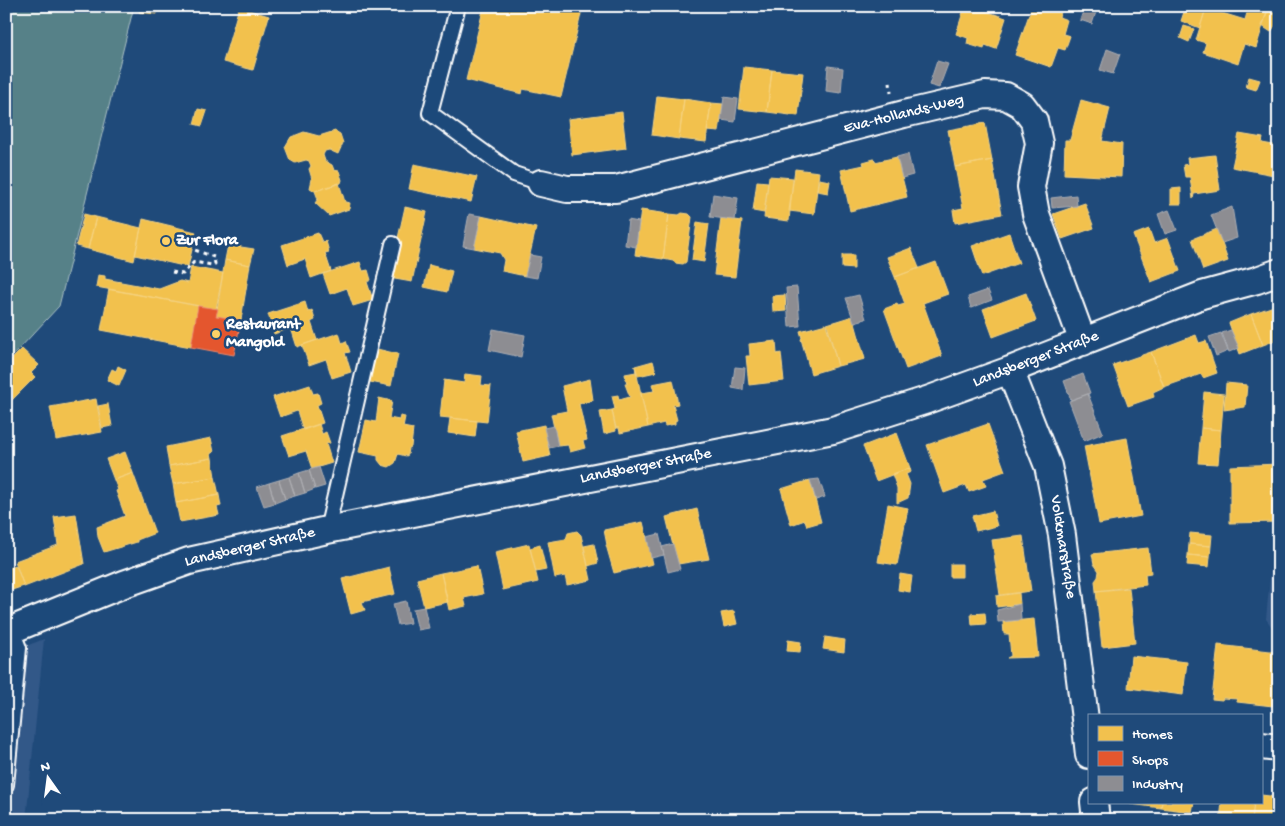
<svg xmlns="http://www.w3.org/2000/svg" width="1285" height="826" font-family="'Gochi Hand',sans-serif">
  <style>
    .built { fill: #325888 }
    .green { fill: #578188; stroke: #abc0c4 }
    .homes { fill: #f2c14e; stroke: #f6d483 }
    .shops { fill: #e4572e; stroke: #ec896d }
    .industry { fill: #8d8d92; stroke: #afafb3 }
    .lines { fill: none; stroke-linecap: round; stroke-linejoin: round }
    .service-casing { stroke: #fff; stroke-width: 18 }
    .minor-casing { stroke: #fff; stroke-width: 30 }
    .path { stroke: #fff; stroke-width: 3; stroke-dasharray: 4 4; stroke-linecap: butt }
    .service { stroke: #1f4a7a; stroke-width: 14 }
    .minor { stroke: #1f4a7a; stroke-width: 26 }
    .poi-dot { fill: #ffd166; stroke: #1f4a7a; stroke-width: 2 }
    .labels { text-anchor: middle; dominant-baseline: central; stroke-width: 5; stroke-linejoin: round; paint-order: stroke }
    .street-label { font-size: 16px; fill: #fff; stroke: #1f4a7a }
    .poi-label { font-size: 16px; font-weight: bold; fill: #fff; stroke: #1f4a7a; text-anchor: start }
  </style>
  <rect width="100%" height="100%" fill="#1f4a7a"/>
  <filter id="ink" filterUnits="userSpaceOnUse"><feTurbulence type="fractalNoise" baseFrequency=".02" numOctaves="2"/><feDisplacementMap in="SourceGraphic" scale="10" xChannelSelector="R" yChannelSelector="G"/><feConvolveMatrix kernelMatrix="1 2 1 2 8 2 1 2 1" color-interpolation-filters="sRGB"/></filter>
  <g filter="url(#ink)">
    <path class="built" d="M1273,546H1279V637L1266,619Z
      M44,639L26,820H6V654Z"/>
    <path class="green" d="M6,6H134L59,306L6,363Z"/>
    <path class="homes" d="M140,6H172V10L157,8L156,14L139,12Z
      M248,6H262L261,10Z
      M484,6H583L561,97L523,89L522,94L466,80Z
      M965,6H971L1006,18L996,49L985,45L984,49L967,44L968,38L956,34Z
      M1032,6L1041,8L1042,6H1053L1062,9L1059,17L1067,20L1063,34L1070,36L1065,50L1058,48L1051,67L1015,55Z
      M1186,6L1206,8L1200,28L1181,21Z
      M1249,6H1269L1256,48L1244,44L1238,64L1203,52L1206,43L1196,40L1206,8L1245,20Z
      M1269,6L1279,10V19L1271,32L1262,26Z
      M239,7L269,16L253,70L223,62Z
      M1184,26L1194,29L1189,42L1180,38Z
      M744,67L772,70L767,112L739,109Z
      M772,70L803,73L798,116L767,112Z
      M1249,77L1260,80L1256,90L1246,87Z
      M657,96L684,99L679,139L652,135Z
      M684,99L711,103L706,142L679,139Z
      M1081,100L1110,108L1102,141L1122,144L1121,177L1064,174L1065,140H1070Z
      M711,103L723,104L719,132L707,131Z
      M198,109L207,111L202,126L194,124Z
      M622,112L626,148L572,155L568,119Z
      M985,123L992,160L955,167L948,130Z
      M335,131L340,134L343,143L338,154L329,150L325,151L323,155L325,161L332,165L334,170L339,171L342,180L341,183L315,191L310,188L312,179L309,169L311,166L309,161L306,160L295,163L290,160L285,147L291,137L304,132L319,136Z
      M1239,134L1263,138L1262,143L1279,146V176L1232,167Z
      M1215,155L1220,190L1194,194L1193,199L1190,177H1185L1183,165L1188,164L1187,158Z
      M897,157L907,197L850,211L841,170L864,165L863,162L874,159L875,162Z
      M992,160L1002,214L955,223L953,210L963,208L955,167Z
      M414,164L477,177L471,202L409,189Z
      M795,169L819,172L814,214L789,211Z
      M769,176L793,178L789,221L764,218Z
      M819,179L830,181L828,193L817,191Z
      M757,181L768,182L764,213L753,211Z
      M339,183L345,202L350,203L349,209L329,216L315,203L318,199L315,191Z
      M1181,188V204H1171V189Z
      M1085,203L1094,228L1062,239L1053,214Z
      M405,207L427,212L412,282L389,278Z
      M641,210L669,214L663,259L635,255Z
      M682,213L689,214L692,217L686,262L683,264L675,263L673,261L663,259L669,214L679,215Z
      M84,214L96,217L88,249L76,246Z
      M481,216L536,228L525,276L502,271L504,260L500,253L474,248Z
      M96,217L141,228L134,261L88,249Z
      M721,218L742,221L735,277L714,275Z
      M143,219L196,232L188,267L135,255Z
      M697,222L709,224L704,262L692,260Z
      M1149,229L1154,243L1168,238L1180,271L1151,282L1133,235Z
      M1217,229L1228,261L1203,270L1192,239Z
      M318,233L322,242L326,241L329,252L325,253L331,271L311,278L305,259L288,265L282,245Z
      M1009,233L1019,263L982,276L972,246Z
      M228,245L254,249L250,265L225,260Z
      M911,248L919,268L895,277L887,257Z
      M842,255H854V269L842,268Z
      M225,260L250,265L241,320L216,316Z
      M360,262L363,271L368,270L371,280L367,282L373,300L353,306L347,288L330,294L323,274Z
      M936,262L948,294L923,303L942,356L906,369L884,309L897,304L898,306L905,304L895,277Z
      M429,265L452,271L447,292L424,287Z
      M191,267L223,273L216,309L96,287L98,275L105,276V279L159,289L180,281L188,283Z
      M109,289L198,306L191,347L101,330Z
      M1026,293L1036,321L993,337L983,309Z
      M785,295L786,311L773,312L772,296Z
      M305,302L308,312L312,310L315,320L311,322L317,340L297,347L291,328L274,334L268,314Z
      M1274,306L1279,319V339L1263,345L1251,314Z
      M1251,314L1263,345L1240,354L1229,323Z
      M853,316L865,359L838,366L827,324Z
      M826,324L838,366L811,374L801,339L802,338L800,331Z
      M339,333L342,343L346,341L350,352L345,353L351,372L332,378L326,359L309,365L302,345Z
      M1196,335L1199,343L1206,341L1217,373L1203,378L1201,374L1164,387L1151,352Z
      M776,341L777,354L781,353L784,381L749,385L746,356H750L749,344Z
      M22,349L39,365L31,373L35,377L6,406V365Z
      M377,349L398,354L391,386L370,382Z
      M1151,352L1164,387L1153,392L1154,397L1128,406L1113,365Z
      M653,361L656,372L638,376L635,366Z
      M118,366L126,370L119,386L107,380L112,369L116,371Z
      M635,366L648,427L620,433L619,428H616L612,410L615,409L612,396L618,395L619,400L630,397L625,384H627L625,374L636,372Z
      M465,374L482,376L481,385L491,386L487,422L440,417L444,380L464,383Z
      M590,379L593,400L579,404L587,440L583,441L585,448L570,452L568,445L558,446L551,414L567,411L562,386Z
      M673,380L678,404L673,405L677,420L675,421V424L665,426L664,423L648,427L641,393L654,391L652,384Z
      M1226,383L1247,385L1245,407L1224,410Z
      M310,385L313,394L318,393L321,403L317,405L323,423L303,430L297,411L280,417L273,397Z
      M1204,392L1224,394L1221,430L1201,428Z
      M379,398L392,401L389,418L399,420L400,416L405,417L403,427L413,429L411,447L409,448L408,455L406,456L398,454L395,463L389,467L382,465L378,460V456L359,452L366,420L376,422Z
      M96,399L102,432L56,440L50,407Z
      M108,404L112,426L102,428L98,406Z
      M612,410L616,431L604,434L600,412Z
      M450,418L477,421L475,437L448,433Z
      M319,424L322,434L326,432L330,443L326,444L332,463L312,469L306,451L289,456L282,436Z
      M988,424L1005,471L983,479L986,486L969,492L966,485L944,493L927,445Z
      M544,425L550,456L523,462L516,431Z
      M1201,428L1221,430L1218,464L1198,463Z
      M897,433L910,468L876,481L863,446Z
      M211,438L214,452L211,453L212,458L169,466L166,447Z
      M1127,438L1141,516L1099,524L1084,446Z
      M125,452L133,473L114,480L106,459Z
      M212,458L215,477L173,484L169,466Z
      M1279,464V522L1230,523V466Z
      M910,468L911,472L906,474L910,484L908,498L897,503V488L892,474Z
      M133,473L155,533L137,540V542L104,552L98,537L97,527L125,516L116,491L118,490L114,480Z
      M215,477L219,495L176,503L173,484Z
      M810,480L821,522L807,526L805,520L791,525L781,489Z
      M219,495L221,506L217,507L219,515L180,522L176,503Z
      M888,504L908,508L897,565L878,562Z
      M697,509L709,559L678,564V566L666,517Z
      M993,511L997,526L976,531L972,516Z
      M76,514L84,564L24,587L15,561L58,545L54,517Z
      M643,522L653,564L614,573L606,545H607L604,530Z
      M577,531L581,535L591,580L567,585L565,576L555,578L548,542L566,539L568,533Z
      M1190,533L1212,535L1211,546L1189,544Z
      M1023,536L1031,591L1000,595L992,540Z
      M529,544L538,582L503,590L495,552Z
      M594,544L598,563L588,566L584,546Z
      M1189,544L1211,546L1210,557L1188,555Z
      M540,545L546,570L536,572L530,548Z
      M1148,548L1151,573L1145,574L1146,585L1096,591L1095,581L1098,577L1099,571L1094,564L1092,554Z
      M1188,555L1210,557L1209,567L1187,565Z
      M950,564H962V577H950Z
      M16,566L24,586L6,592V569Z
      M477,566L483,594L464,598L466,606L449,610L441,573Z
      M389,567L395,594L362,602L365,610L351,614L342,579Z
      M441,573L448,602L424,607L417,579Z
      M900,574L912,576L910,592L898,590Z
      M1129,588L1135,643L1102,647L1096,591Z
      M1019,593L1020,604L997,607L996,596Z
      M734,611L737,624L724,627L721,613Z
      M985,613L986,624L972,625L971,614Z
      M1034,619L1038,657L1007,658L1011,656L1009,634H1004L1003,622Z
      M825,637L845,640L844,652L823,649Z
      M788,640L801,642L800,652L787,651Z
      M1218,645L1279,652L1273,706L1237,702V699L1223,698L1222,700L1212,699Z
      M1131,656L1187,662L1183,695L1128,688Z
      M1261,795L1279,797V820H1252L1254,802H1261Z
      M1130,802H1162L1161,808L1130,804Z
      M1162,802H1194L1192,812L1161,808Z
      M1222,802H1254L1252,820H1220Z"/>
    <path class="shops" d="M198,306L218,309L216,316L241,320L234,355L191,347Z"/>
    <path class="industry" d="M1085,6H1098L1092,24L1080,20Z
      M1107,49L1120,54L1113,74L1100,70Z
      M937,61L948,64L939,88L929,85Z
      M828,66L843,68L841,93L826,91Z
      M724,97L738,99L735,122L721,120Z
      M908,154L913,175L902,178L897,157Z
      M713,194L738,198L735,220L710,217Z
      M1076,195L1077,206L1052,208L1051,198Z
      M1232,207L1237,238L1222,243L1211,215Z
      M1169,210L1177,230L1165,234L1158,214Z
      M469,214L481,216L474,248L463,246Z
      M628,220L639,222L636,247L625,245Z
      M530,255L541,257L537,278L525,276Z
      M797,287L800,326L789,327L786,288Z
      M988,290L992,300L971,308L968,297Z
      M859,295L866,319L854,322L846,298Z
      M493,329L525,335L521,357L489,350Z
      M1231,330L1239,348L1229,352L1222,333Z
      M1221,333L1228,351L1216,356L1209,337Z
      M735,367L745,368L743,390L732,388Z
      M1083,374L1090,393L1071,400L1064,381Z
      M1088,394L1103,433L1084,441L1069,401Z
      M554,426L558,446L549,448L544,428Z
      M319,467L325,486L315,489L309,470Z
      M309,470L315,489L305,493L299,473Z
      M299,473L305,493L295,496L289,477Z
      M289,477L295,496L285,499L279,480Z
      M819,479L825,497L816,500L810,480Z
      M279,480L285,499L275,503L269,483Z
      M269,483L275,503L264,506L257,487Z
      M659,534L664,555L651,558L647,537Z
      M673,544L680,569L668,572L662,547Z
      M406,601L410,623L398,625L393,604Z
      M1020,604L1021,620L998,622L997,610Z
      M424,607L429,628L418,630L413,609Z"/>
    <g class="lines">
      <defs>
        <path id="service" d="M458,6L430,113L514,174L541,183
          M327,530L393,244
          M6,785L19,648L12,630"/>
        <path id="minor" d="M541,183L567,189H616L904,114L985,95L1006,96L1022,105L1034,121L1039,143L1031,187L1036,214L1083,342
          M1010,370L1048,466L1062,535L1086,727H1089
          M6,632L124,584L189,561L327,530L833,430L927,400L1010,370L1202,295L1257,280L1279,272
          M1086,727L1089,755
          M1261,746L1279,748
          M1094,802L1096,820"/>
      </defs>
      <use href="#service" class="service-casing"/>
      <use href="#minor" class="minor-casing"/>
      <path class="path" d="M890,82L891,93
        M172,272L183,274L194,262L212,265L215,264L214,257L192,249"/>
      <use href="#service" class="service"/>
      <use href="#minor" class="minor"/>
    </g>
  </g>
  <g class="poi-dot">
    <circle cx="166" cy="241" r="5"/>
    <circle cx="216" cy="334" r="5"/>
  </g>
  <g class="labels">
    <g class="street-label">
      <text transform="translate(904 115) rotate(-14)">Eva-Hollands-Weg</text>
      <text transform="translate(1036 360) rotate(-21)">Landsberger Straße</text>
      <text transform="translate(646 467) rotate(-11)">Landsberger Straße</text>
      <text transform="translate(1062 547) rotate(81)">Volckmarstraße</text>
      <text transform="translate(250 548) rotate(-13)">Landsberger Straße</text>
    </g>
    <g class="poi-label">
      <text x="176" y="241">Zur Flora</text>
      <text x="226" y="325">Restaurant<tspan x="226" dy="18">Mangold</tspan></text>
    </g>
  </g>
  <rect width="1285" height="826" fill="none" stroke="#1f4a7a" stroke-width="25"/>
  <rect x="12" y="12" width="1260" height="801" fill="none" stroke="#fff" stroke-width="2" filter="url(#ink)"/>
  <rect x="1088" y="714" width="175" height="90" fill="#1f4a7a" stroke="#7992af"/>
  <rect x="1098" y="726" width="25" height="15" fill="#f2c14e" stroke="#7992af"/>
  <text x="1132" y="738" font-size="15" fill="#ffffff">Homes</text>
  <rect x="1098" y="751" width="25" height="15" fill="#e4572e" stroke="#7992af"/>
  <text x="1132" y="764" font-size="15" fill="#ffffff">Shops</text>
  <rect x="1098" y="776" width="25" height="15" fill="#8d8d92" stroke="#7992af"/>
  <text x="1132" y="788" font-size="15" fill="#ffffff">Industry</text>
  <g transform="translate(48 778) rotate(346)" stroke="#1f4a7a" stroke-width="4" paint-order="stroke">
  <path d="M0-4L9 19L0 12L-9 19Z" fill="#ffffff"/>
  <text y="-8" font-size="14" font-weight="bold" text-anchor="middle" fill="#ffffff">N</text>
  </g>
</svg>
